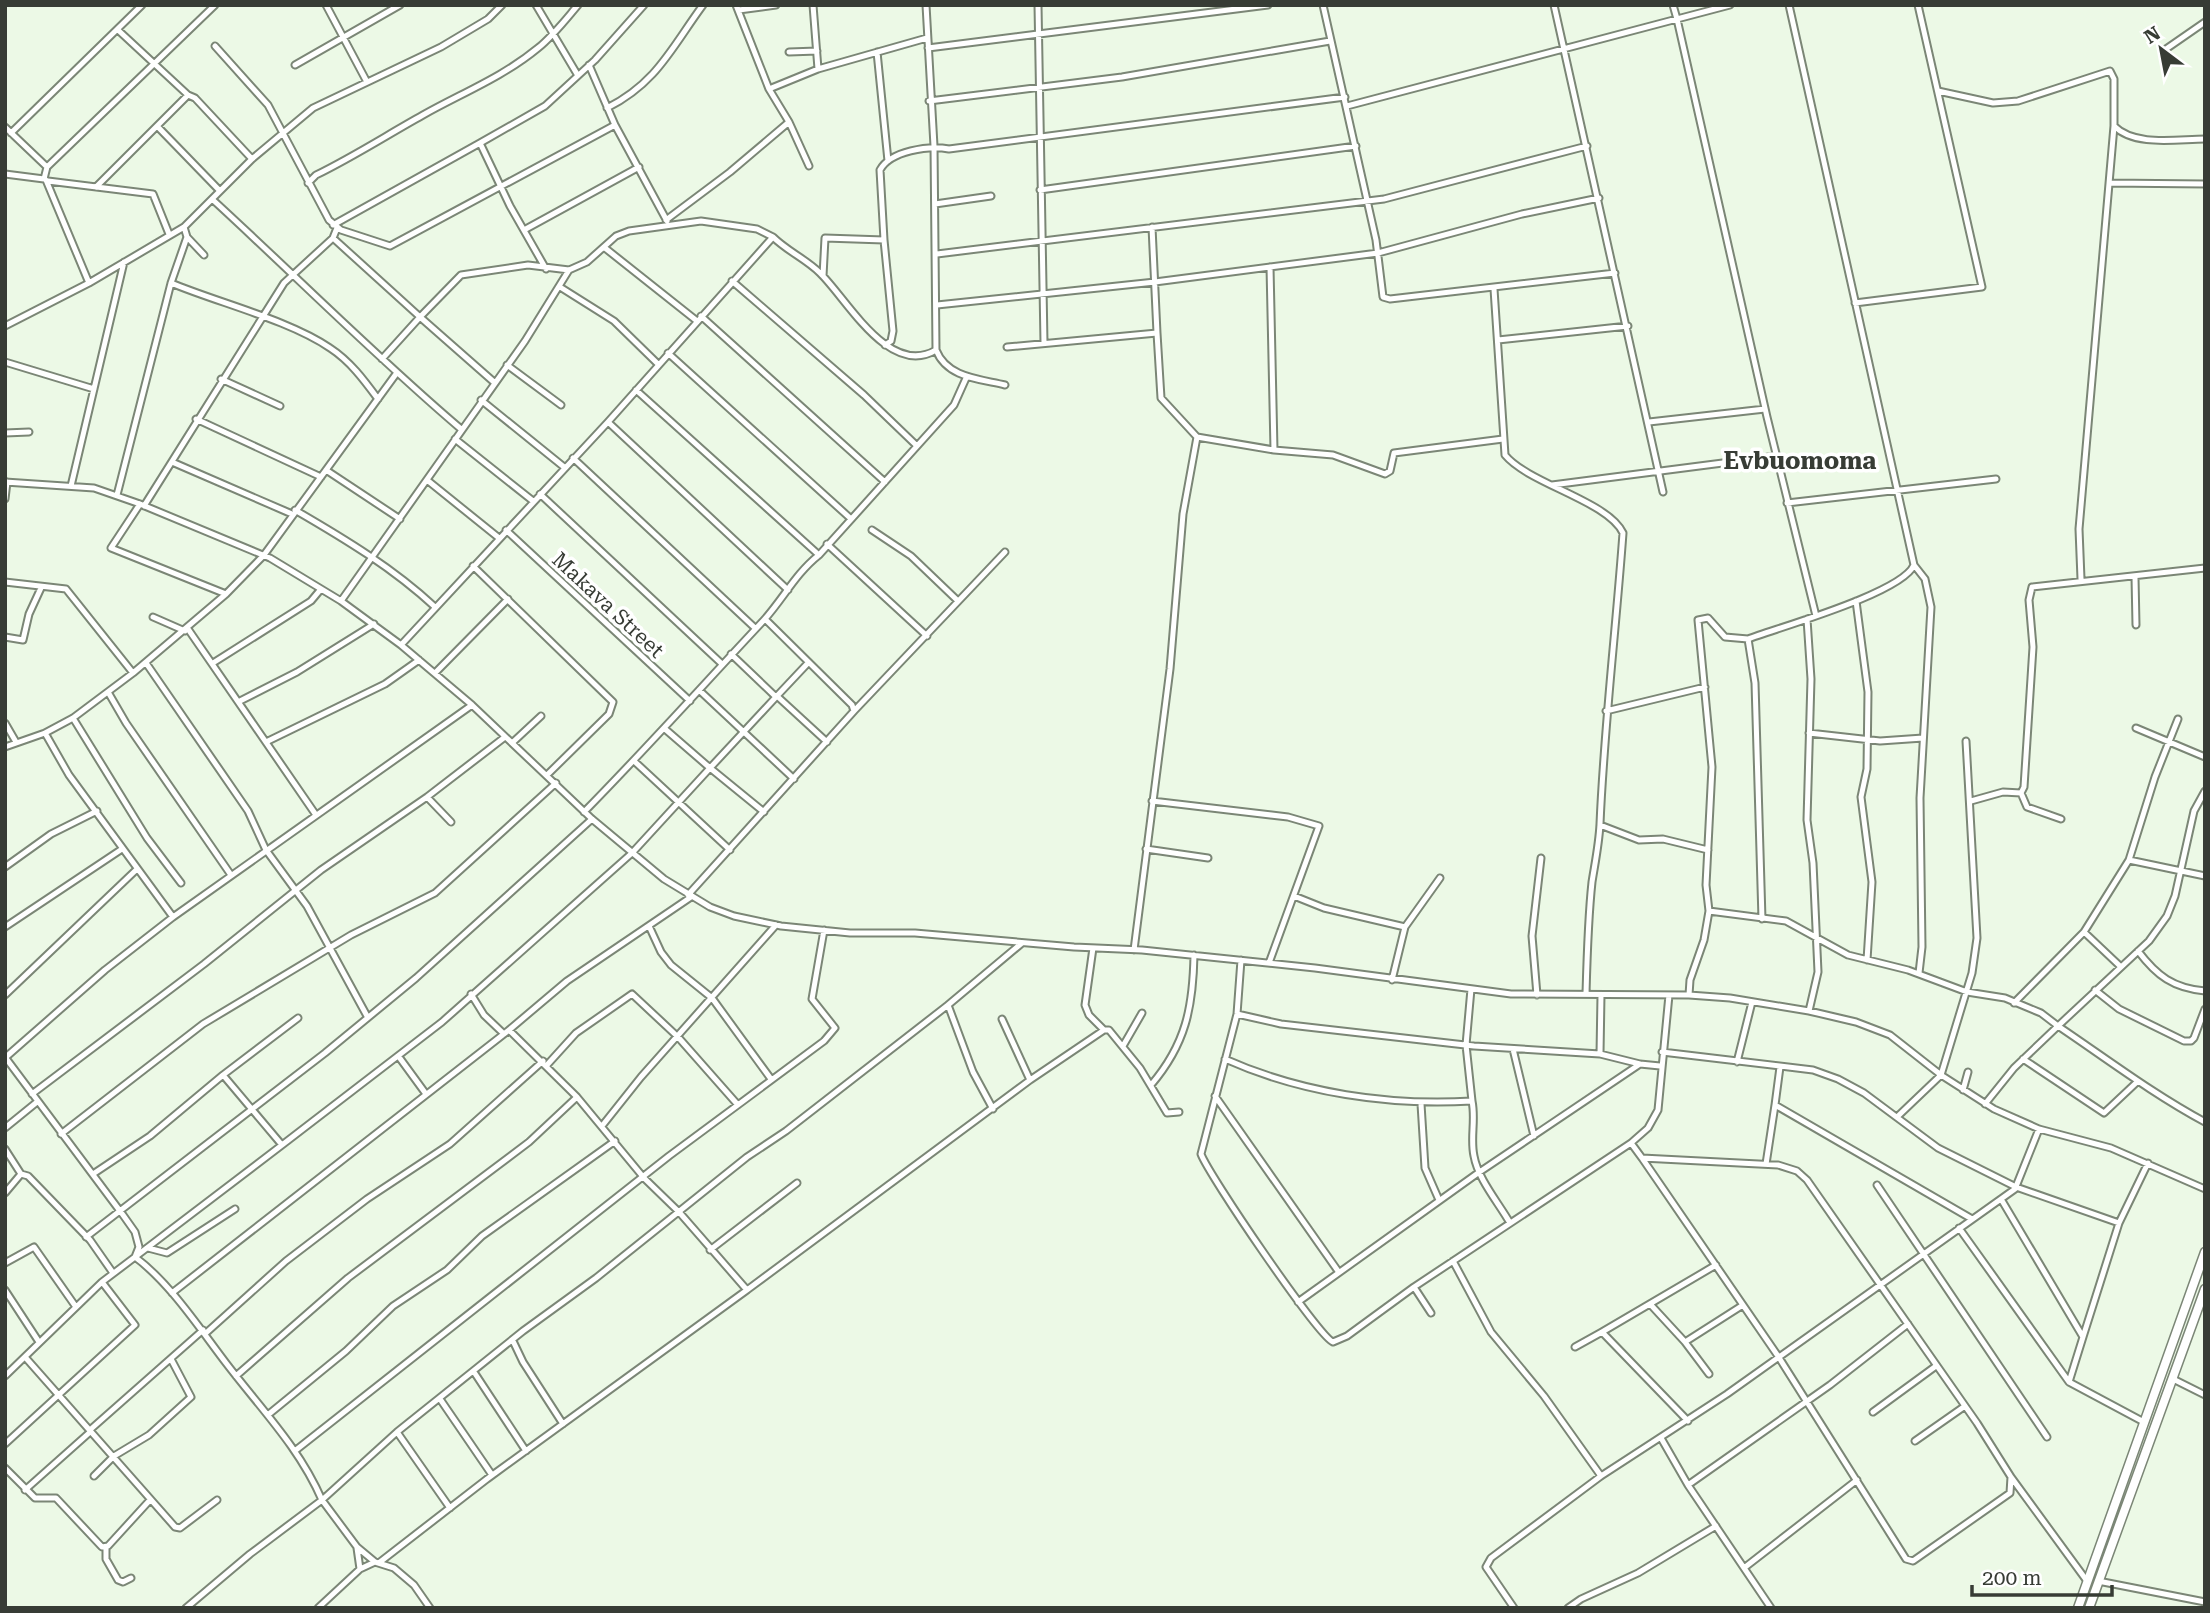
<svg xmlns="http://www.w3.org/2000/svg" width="2210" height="1613" font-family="'Roboto Serif',serif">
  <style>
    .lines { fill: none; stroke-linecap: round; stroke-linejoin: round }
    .minor-casing { stroke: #7b8676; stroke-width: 9 }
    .trunk-casing { stroke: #7b8676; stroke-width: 11 }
    .minor { stroke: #fff; stroke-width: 5 }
    .trunk { stroke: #fff; stroke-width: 8 }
    .labels { text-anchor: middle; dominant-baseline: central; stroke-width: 7; stroke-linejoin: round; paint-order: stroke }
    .street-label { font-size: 21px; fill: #373c35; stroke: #fff }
    .quarter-label { font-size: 24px; font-weight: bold; fill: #373c35; stroke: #fff }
  </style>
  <rect width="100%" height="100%" fill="#ecf9e6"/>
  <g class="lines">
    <defs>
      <path id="minor" d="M326,5L367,82
        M536,5L577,74
        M813,5L818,69
        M1038,5L1044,343
        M1323,5L1376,240L1383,297L1390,299L1615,273
        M1554,5L1663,492
        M1673,5L1677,19L1730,5
        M739,10L776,5
        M118,30L188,95
        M215,46L268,105L329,220L341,230L390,246L615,125
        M928,48L1268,5
        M2166,49L2205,22
        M789,52L817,51
        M877,52L888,161
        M295,65L400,5
        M589,65L615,125L667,221
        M769,89L818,69L927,38
        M1938,91L1993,103L2018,101L2110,71L2114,79V126C2135,147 2177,139 2205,139
        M929,101L1122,77L1330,41
        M1347,106L1677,19L1767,417L1816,616
        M607,108C657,83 672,47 703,5
        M789,122L809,166
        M157,126L220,191
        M5,127L47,167
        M11,133L142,5
        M480,143L545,106L595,60L644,5
        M5,174L44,179L47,167L215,5
        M46,180L89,283
        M48,181L153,194L169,234
        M308,183L316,175C353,157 387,135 423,115C462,93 503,77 538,48C553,36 566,19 578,5
        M2109,183L2205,184
        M96,187L188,95L195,98L252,159
        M1040,190L1356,146
        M212,199C296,276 375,356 461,429
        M935,204L991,196
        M666,220L730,172L789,122L769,89L736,5
        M333,225L480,143L510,206L546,269
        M524,230L639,167
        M187,237L204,255
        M333,238L420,317L382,359
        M884,240L880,170C890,151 929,145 949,149L1345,97
        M605,248L697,321
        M937,254L1384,199L1587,146
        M823,276L825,238L884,240L893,331L891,341L885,345
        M732,281L864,395L916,445
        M171,283C219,303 289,320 330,348C350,361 364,380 378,399
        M560,287L614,321L658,364
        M1494,289L1505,455C1529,484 1608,501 1623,533C1616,630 1604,727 1600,824C1599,844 1595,863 1592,882C1588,919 1587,957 1586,994
        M1855,303L1982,287L1918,5
        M937,305L1155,282L1378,253L1522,214L1599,198
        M701,316L885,482
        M5,326L89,283L184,227L252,159L313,108L441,47L488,19L502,5
        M1498,340L1628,326
        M1007,347L1157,333L1152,227
        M936,350C947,378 980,379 1005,385
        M668,353L850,518
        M5,362L94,389
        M507,365L561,405
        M221,379L280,406
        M495,383L420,317L461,275L528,265L569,270L587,262L616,236L629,231L701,221L757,229L773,237
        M636,390L819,555
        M481,400L564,467
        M196,419L321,477
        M608,422L788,590
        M1649,422L1765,409
        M5,433L29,432
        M1197,437L1274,450L1270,267
        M455,439L533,501
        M1274,450L1333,455L1385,474L1390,471L1394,453L1503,439
        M573,458L755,628
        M172,462L292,514
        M326,470L400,519
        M427,480L499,538
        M5,482L94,488L140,504L270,558L341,601L401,645L472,705L592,819L664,879L710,907L734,916L781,926L850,933H915L1074,947L1142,950L1315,968L1511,994L1689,995L1730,998L1809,1011L1856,1022L1890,1035L1941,1075L1994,1109L2039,1129L2111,1148L2205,1189
        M1552,485L1777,456
        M71,486L124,262
        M540,494L722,664
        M117,495L171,283L187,237L184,227
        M5,499L7,482
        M1787,503L1996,479
        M140,504L111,548L226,594
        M144,506L284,283L333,238L337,228
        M295,510C345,539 393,568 435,607
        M506,530L690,701
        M872,530L911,556L958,601
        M827,544L927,636
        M1914,565L1925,579L1931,607L1920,798L1922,947L1919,973
        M473,566L613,702L609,714L547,775
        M2135,577L2136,625
        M2081,579L2079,529L2114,126
        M5,582L66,589L133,673
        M341,601L525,341L569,270
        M1856,601L1868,692L1867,769L1861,797L1872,882L1867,960
        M153,617L185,631
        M1807,619L1811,679L1807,820L1813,863L1818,972L1809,1011
        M188,629L316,815
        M5,637L23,640L29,614L41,588
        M1748,639L1755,683L1762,919
        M401,645L608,422L773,237C787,251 806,259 820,273C847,299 889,378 936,350L934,146L926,5
        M731,654L776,697L808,663
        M146,663L248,811L266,850L307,906L367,1016
        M213,663L311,601L321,589
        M435,673L508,599
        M699,690L794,779
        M108,692L126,723L231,875
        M778,697L827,742
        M240,701L297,672L374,624
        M854,711L1005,552
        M1606,711L1705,687
        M73,718L147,838L181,883
        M5,723L16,742
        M2136,728L2205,757
        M45,733L69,775L173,917
        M1809,733L1880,741L1923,738
        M266,742L385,684L419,660
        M512,743L541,716
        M5,747L45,733L73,718L133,673L226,594L264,555L396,374
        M634,761L730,850
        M2205,791L2194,811L2175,896L2167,916L2149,941L2058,1026C2107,1059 2153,1094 2205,1122
        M2021,793L2027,807L2061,819
        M427,797L451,822
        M1152,801L1288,817L1319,826L1269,963
        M1971,801L2003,792L2021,793L2024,787L2033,647L2029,600L2032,587L2205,568
        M584,812C646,749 704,684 764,620C783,599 796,573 819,555L954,405L967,376
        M764,812L710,768L776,697
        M1600,825L1639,840L1663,839L1708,850
        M1146,849L1208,858
        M2129,860L2205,876
        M5,867L51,834L97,811
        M688,895L854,711L852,705L765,619
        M1294,896L1324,908L1405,927
        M1709,911L1786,921L1848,955L1908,970L1967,992L2005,998L2041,1013L2058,1026L2014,1068L1985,1104
        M649,926L661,952L671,965L712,998L771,1079
        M5,927L122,849
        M2084,932L2121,967
        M1093,948L1085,1005L1089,1015L1104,1030
        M1134,950L1170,669L1183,514L1197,437L1161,398L1157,333
        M2138,951C2157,976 2173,988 2205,991
        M1241,960L1237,1014L1201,1154C1208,1174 1318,1336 1333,1342L1347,1336L1414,1287L1631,1143L1648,1128L1658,1110L1669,995
        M1392,980L1405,927L1440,878
        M2095,990L2119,1009L2184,1041H2191L2194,1038L2205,1009
        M471,994L484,1015L504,1034
        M5,995L136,870
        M1537,995L1532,936L1541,858
        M1689,995L1690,980L1704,940L1709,911L1706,885L1712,767L1698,620L1708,618L1725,637L1748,639C1780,627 1902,593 1914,565L1789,5
        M2014,1003L2084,932L2129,860L2155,777L2178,719
        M1237,1014L1281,1024L1474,1046L1600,1054L1640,1064
        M298,1018L223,1075L282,1145L442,1022L632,853L710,768L665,729
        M1002,1019L1030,1080
        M509,1030L567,981L691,897
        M1123,1046L1142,1013
        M1513,1049L1534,1136
        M1662,1052L1813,1070L1838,1079L1864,1093L1938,1148L2016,1187L2119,1223L2148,1163
        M1600,1054L1601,995
        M6,1057L105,970L173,917L472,705
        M399,1057L426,1094
        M1225,1059C1301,1093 1389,1106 1472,1101L1466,1045L1471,989
        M2023,1059L2104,1113L2137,1082
        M1737,1062L1752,1002
        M547,1065L576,1033L632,994L678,1037L738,1105
        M1780,1067L1775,1105L1972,1219
        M1151,1085C1186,1044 1193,1007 1194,955
        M1963,1090L1968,1072
        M32,1094L204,964L321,870L427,797L505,737
        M1215,1096L1338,1271
        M1472,1101C1476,1120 1470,1138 1474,1156C1478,1179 1498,1202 1510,1223
        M1421,1104L1425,1168L1439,1200
        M993,1109L973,1072L948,1005L1022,943
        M1897,1117L1941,1075L1972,973L1977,938L1966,741
        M602,1126L641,1077L776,925
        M5,1128L37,1102
        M61,1134L203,1024L351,935L435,893L556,783
        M1631,1143L1642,1158L1778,1356L1906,1559L1913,1561L2010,1493L2011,1477L1977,1423L1807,1180L1797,1171L1778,1165L1642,1158
        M5,1149L21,1174L5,1193
        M1766,1164L1775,1105
        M21,1174L28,1176L90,1240L113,1273
        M93,1174L150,1136L223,1075
        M1877,1185L2047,1437
        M1959,1228L2069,1382L2083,1337L2001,1199
        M86,1237L325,1053L416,978L592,819
        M148,1248L167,1253L235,1209
        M710,1250L797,1183
        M1453,1261L1491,1332L1544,1396L1601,1476
        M5,1263L34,1247L76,1307
        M1414,1287L1431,1313
        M5,1290L39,1342
        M172,1293L509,1030L577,1097L644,1178L679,1212L747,1290L1030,1080L1104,1030H1109L1140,1068L1167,1113L1179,1112
        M1298,1302L1478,1173L1640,1064L1660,1066
        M1650,1304L1685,1342L1743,1305
        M206,1333L286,1261L367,1199L450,1144L543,1061
        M2083,1337L2119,1223
        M513,1341L523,1362L563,1424
        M1685,1342L1709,1374
        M1575,1347L1602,1332
        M25,1357L175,1527L180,1528L217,1500
        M474,1372L526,1451
        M5,1376L102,1282L135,1257L139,1247L135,1232L123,1215L5,1057
        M236,1376L348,1278L529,1142L577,1097
        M2173,1379L2205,1395
        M2069,1382L2142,1421
        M440,1399L492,1475
        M1873,1412L1936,1366
        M269,1414L346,1351L393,1306L447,1270L482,1236L615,1141
        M1688,1421L1602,1332L1716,1265
        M91,1429L203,1330
        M397,1432L450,1508
        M1661,1438L1688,1485L1830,1385L1908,1324
        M1915,1441L1965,1406
        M5,1444L135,1325L102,1282
        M296,1450L669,1156L824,1041L835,1028L812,999L824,930
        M5,1468L35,1498H56L102,1547L108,1546L150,1500
        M94,1476L114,1456L149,1435L191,1397L171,1359
        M2011,1477L2087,1581
        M1688,1485L1771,1608
        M25,1490L89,1433
        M106,1548V1559L118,1580L123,1582L131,1578
        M357,1548L360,1569
        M380,1562L487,1479L747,1290
        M1744,1568L1857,1480
        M2098,1581L2205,1602
        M186,1608L250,1554L322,1500C299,1447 261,1409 226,1363C200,1329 170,1283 135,1257L282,1145
        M318,1608L360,1569L375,1562
        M430,1608L414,1585L394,1568L375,1562L357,1547L322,1500L397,1432L523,1331L596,1278L747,1157L786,1131L948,1005
        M1514,1608L1486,1567L1491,1558L1601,1476L1727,1394L2015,1189L2039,1129
        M1568,1608L1581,1599L1638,1573L1716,1526"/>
      <path id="trunk" d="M2078,1608L2205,1252
        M2089,1608L2205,1289"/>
    </defs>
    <use href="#minor" class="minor-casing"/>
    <use href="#trunk" class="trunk-casing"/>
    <use href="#minor" class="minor"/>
    <use href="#trunk" class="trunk"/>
  </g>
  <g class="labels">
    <g class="street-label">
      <text transform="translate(608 605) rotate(43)">Makava Street</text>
    </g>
    <g class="quarter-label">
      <text x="1800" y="461">Evbuomoma</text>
    </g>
  </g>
  <rect width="2210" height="1613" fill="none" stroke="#373c35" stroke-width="14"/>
  <g transform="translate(2161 49) rotate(328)" stroke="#ffffff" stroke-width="5" paint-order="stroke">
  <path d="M0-5L12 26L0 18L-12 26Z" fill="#373c35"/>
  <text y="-10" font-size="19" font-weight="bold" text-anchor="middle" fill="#373c35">N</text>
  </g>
  <path d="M1972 1585v10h140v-10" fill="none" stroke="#373c35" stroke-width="3.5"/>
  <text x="1982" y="1585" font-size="21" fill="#373c35" stroke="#ffffff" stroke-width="5" paint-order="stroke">200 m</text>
</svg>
